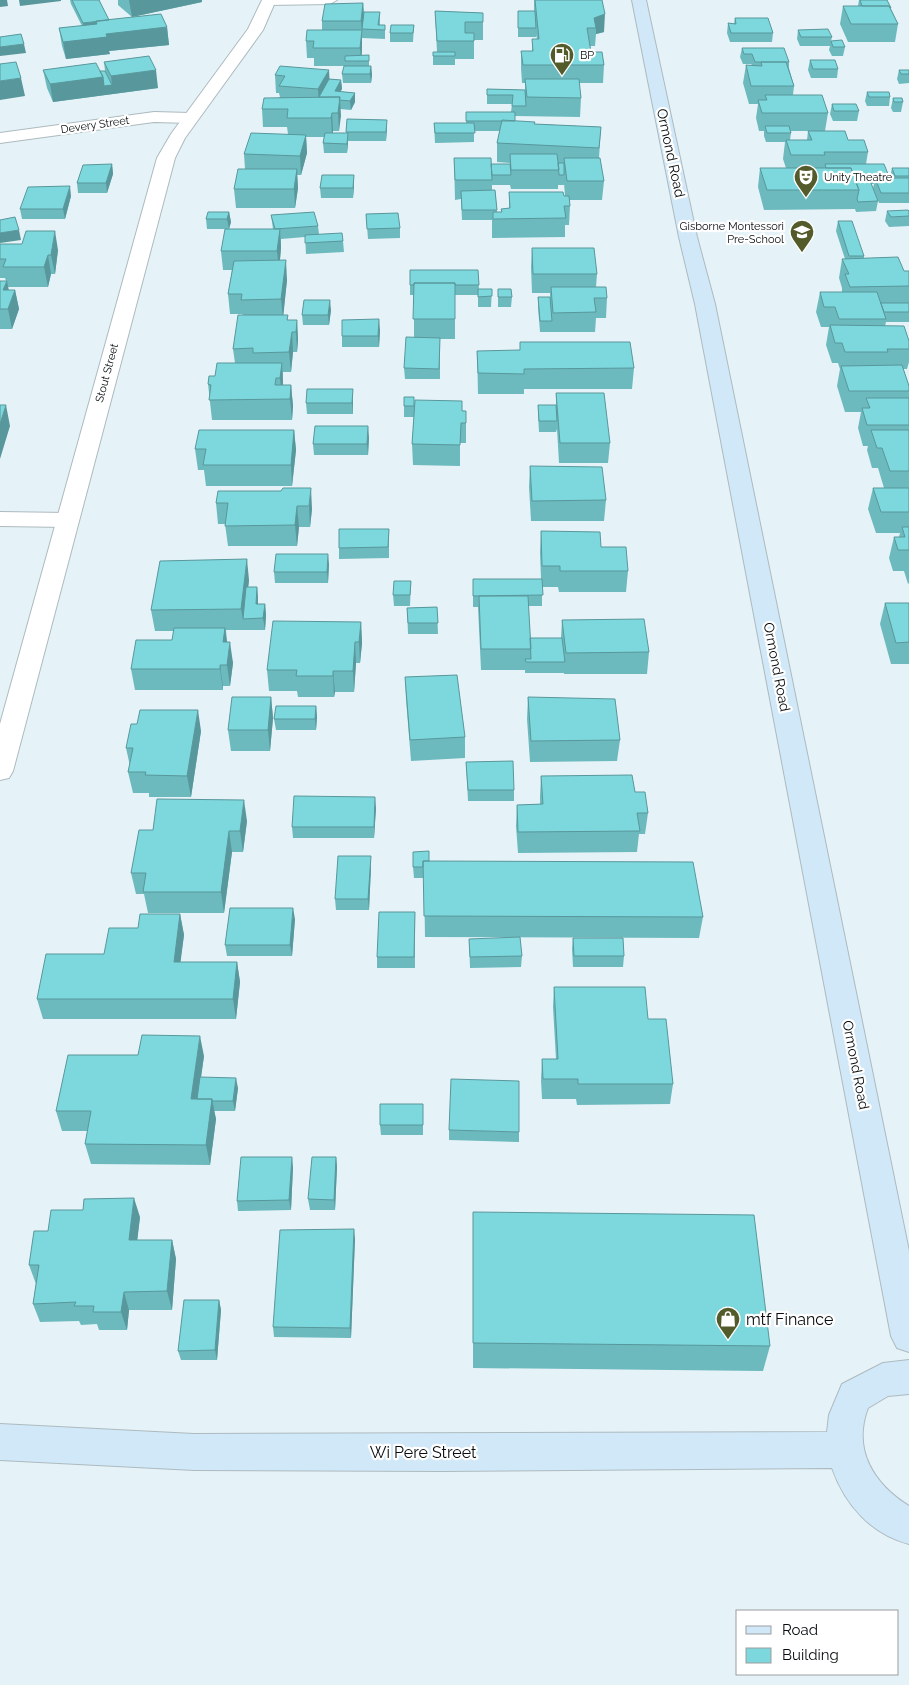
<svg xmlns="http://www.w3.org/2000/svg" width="909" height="1685" font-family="Raleway,sans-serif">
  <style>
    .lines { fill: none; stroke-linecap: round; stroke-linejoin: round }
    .minor-casing { stroke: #adbabf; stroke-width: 2 }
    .tertiary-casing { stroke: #adbabf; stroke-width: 2 }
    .secondary-casing { stroke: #adbabf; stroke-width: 2 }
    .minor { fill: #fff; fill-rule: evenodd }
    .tertiary { fill: #fff; fill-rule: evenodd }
    .secondary { fill: #d1e8f9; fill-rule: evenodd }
    .wall { fill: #6cbabe; fill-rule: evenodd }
    .shaded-wall { fill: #58979b }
    .building { fill: #7dd8dd; stroke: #58979b }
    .labels { text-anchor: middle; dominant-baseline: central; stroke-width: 4.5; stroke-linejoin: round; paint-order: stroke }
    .far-poi-label { font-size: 11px; fill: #080c0e; stroke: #fff; text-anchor: start }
    .far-street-label { font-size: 11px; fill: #080c0e; stroke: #fff }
    .street-label { font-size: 14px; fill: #080c0e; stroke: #fff }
    .near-poi-label { font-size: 16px; fill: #080c0e; stroke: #fff; text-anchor: start }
    .near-street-label { font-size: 16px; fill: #080c0e; stroke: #fff }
  </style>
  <rect width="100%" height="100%" fill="#e5f3f8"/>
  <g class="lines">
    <defs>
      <path id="minor" d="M262,0H337L330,4L269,5L264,4Z
        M154,112L190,113L198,118L190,123L154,122L0,143V133Z
        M0,512L67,513L75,515L78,520L75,525L67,527L0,526Z"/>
      <path id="tertiary" d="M262,0H276L263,30L185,138L175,158L13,771L9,778L0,780V724L157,158L171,134L248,29Z"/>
      <path id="secondary" d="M632,0H646L697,237L715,304L909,1251V1352L897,1348L891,1336L695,304L679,237Z
        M909,1360V1394L888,1396L868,1408C852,1450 874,1484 909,1506V1544C871,1534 845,1505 832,1468L442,1471L194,1470L0,1460V1424L194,1434L827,1432L829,1415L842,1384L883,1363Z"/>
    </defs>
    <use href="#minor" class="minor-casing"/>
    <use href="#tertiary" class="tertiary-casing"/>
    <use href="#secondary" class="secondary-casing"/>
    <use href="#minor" class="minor"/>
    <use href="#tertiary" class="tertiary"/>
    <use href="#secondary" class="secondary"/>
  </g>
  <path class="wall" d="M70,0H99L109,20L167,27L169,45L109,51L110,54L66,59L62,46L59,28L82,26L71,4Z
    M118,0H202V2L132,17L118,5Z
    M534,0H602L604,32L596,34L595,46H590L591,52L604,65L603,83H579L581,98L580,117L515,116V121L535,124L601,127L599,158L604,181L602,200H569L570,206L569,225H565V237L492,238V220H462L461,199L455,200L454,158L491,164H510V163L497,162V143L500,131H474V142L435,143L434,123H466V112H511L512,104H487V89L525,90V83H522L521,68V51H532V39H537L536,35V37H518V11H534ZM564,183L565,196L509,192V209L501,212H497L495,190H492V185H510L511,189H558V185H564Z
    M859,0H887L898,24L895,42H848L840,24L843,6H858Z
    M363,3L364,12H380V25H385V39L362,38V56L369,55V66H371L372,75L371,83H343L342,74L345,66H314V58H307L306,41L322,30V21Z
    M435,11L483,13V40H474V59H455V65H433V52H437Z
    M735,18L773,33L772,42H730L727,33L728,23L734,24Z
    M414,25L413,42H390V33Z
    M798,30L832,37L831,41L845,47L843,56H832L829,50L830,46H800L797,39Z
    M742,48L789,62V68L794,86L793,95L828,113L825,131L848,140L868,152L866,164L888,174V178H890L892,168H909V203H879L873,188L874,184H871L878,201L876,211L856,212L855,209L764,210L758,187L760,168H786L783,159L785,142H766L764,136V131H759L756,118L758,104H749L743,83L746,65H752L751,64H743L740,57ZM791,131H808L807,140H790L791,133Z
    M810,60L838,69L837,78H811L808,70Z
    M104,62L158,88L53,102L47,88L43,70L100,71H105Z
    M899,70H909V83L899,84L897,79Z
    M275,75L341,80L342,89L340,92L355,93V102L351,110L340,109L339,131H333V133H346L347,119L387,120L386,141H348L347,153H324L323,143L324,137H306L307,153L301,175H297L298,188L295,208H236L234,189L245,169L244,154L288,134L287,127H263L262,109L280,97L279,93H276Z
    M867,92L890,97L889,106H867L865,101Z
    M893,98L903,102L901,112H893L891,108Z
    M832,104L859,111L857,121H833L830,114Z
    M112,164L113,174L107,193H78L77,183Z
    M354,185L353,198H321L320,188Z
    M71,196L65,219H22L20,209Z
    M887,211H909V226L889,227L885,221Z
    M229,212L231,222L229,229H273L271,215L318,226L319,234L343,241L344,252L306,254L305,237L281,239V248L280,260L287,280L283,315L288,320H297L298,340L297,352H293L291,372H283V385H291L293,406L292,420H212L208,384L215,376L235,363L233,349L243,315L242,314H230L228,294L232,270H223L221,251L228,229H207L206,219Z
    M366,214L400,228V238L368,239Z
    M838,221L864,256V258L904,271H909V322H886L885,326L909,341V362L907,369H903L909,386V583L908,584L904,571H893L889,558L894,537H899L900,533H876L868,509L873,488H884L878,468H872L867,450L868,446H863L858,428L861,412H845L837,386L840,369L838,363H832L826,345L829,327H821L816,312L820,292H842V288L839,278L842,259H845L836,231Z
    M0,244L58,250L55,274H51L48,287H8V290H15L19,309L12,329H0V281H6L5,278H0Z
    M532,248L597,274L596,287L607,298L606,318H596L595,332H540L538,307V297H550V293H532L531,267Z
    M410,270H478L479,289H492L491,307H478V295H455V339H440V379H405L404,368L414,337V295H410Z
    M498,289L512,297L511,307H498Z
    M331,310L329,325H303L302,315Z
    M380,330L379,347H342V336Z
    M477,351L634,368L632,389H524V394H478Z
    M556,393L610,443L608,463H559L557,429L556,432H539L538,415V405H556Z
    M353,399V414H307L306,403Z
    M404,406H415L466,411V443H460V466L413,465L412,444L414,417H404Z
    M294,430L296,450L292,486H206L204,470H198L195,449Z
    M369,437L368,455H314L313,444Z
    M530,466L606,500L604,521H531L529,487Z
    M283,488L312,509L310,527H299L297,546H228L225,524H218L216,503L281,491Z
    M389,529V558L339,559V548Z
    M541,531L601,547L628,571L626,592H559L558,587H542V606H528L530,638H561L562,620L649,652L647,674H564V673H525V670H481L478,607H473V579H541L540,552Z
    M329,564L328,583H275L274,572Z
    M249,580L248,587H257L258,598V604H265L266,615L265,630H226L227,642L233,663L230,686H223V690H135L131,669L172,640L174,631H155L151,610Z
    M411,581L410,606H394L393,595Z
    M885,603H909V664H891L880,624Z
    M437,607L438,634H408L407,608Z
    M361,622L362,643L360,663H356L354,692H335L334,697H298L297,691H269L267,670Z
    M405,677L465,737V758L411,761L406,699Z
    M271,697L273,718L270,751H231L228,730Z
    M528,697L620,740L617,761L530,762L527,719Z
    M316,706L317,717L316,730H276L274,719Z
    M201,731L191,797H149V793H133L128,772L130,766L126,748Z
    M466,762L514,790V801H468Z
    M541,776L635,792L648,813L645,834H639L637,852L518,853L516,826L517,805L540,804V797Z
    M376,808L374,838H293L292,827Z
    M247,821L243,852H232L224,913H148L144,894H136L131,873L153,830Z
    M429,861L703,917L699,938L425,937L424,878H414L413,867Z
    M371,867L369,910H336L335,899Z
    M415,912V968H377V957Z
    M180,914L184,935L180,962H237L240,982L236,1019H43L37,999L104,954L138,928Z
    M295,919L292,956H227L225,945Z
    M573,938L624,956L623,967H573L572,949Z
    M469,939L522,956L521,967L470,968Z
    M554,987L648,1019L673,1084L670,1104L577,1105L576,1099H542L541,1080L542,1059H556L553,1007Z
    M204,1056L201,1077L238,1088L235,1111H214L216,1119L210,1165L91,1164L85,1144L88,1131H62L56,1111Z
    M423,1114V1135H381L380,1125Z
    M449,1130L519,1132V1142L449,1140Z
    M336,1157L337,1167L335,1210H310L308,1199Z
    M293,1167L291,1210L238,1211L237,1201Z
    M140,1217L137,1240H172L176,1259L172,1310H129L127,1330H99L97,1324L81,1325L79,1321L40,1322L33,1304L36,1284L29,1265L48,1231Z
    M473,1238L770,1346L763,1371L473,1368Z
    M355,1239L351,1338L274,1337L273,1327Z
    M219,1300L221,1310L217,1360H181L178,1351Z"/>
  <path class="shaded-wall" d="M0,0H7L8,6L0,7Z
    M19,0H61V1L20,6Z
    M129,0H202V2L132,17Z
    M363,3L364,20L362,29V47L361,61L360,48L362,31L361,21Z
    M605,14L604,32L596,34V28L594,18Z
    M96,22L97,31L85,33L83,23Z
    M167,27L169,45L109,51L110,54L66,59L63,42L106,34Z
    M24,44L26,53L0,56V47Z
    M371,66L372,75L371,83L370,74Z
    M156,70L158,88L113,94L111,76Z
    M329,70L330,88L319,107L318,89Z
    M103,77L112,85L113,94L53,102L50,84Z
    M21,78L25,96L0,100V81Z
    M341,80L342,89L336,99L335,91Z
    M355,93V102L351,110L350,101Z
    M340,97L341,116L339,131L338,113Z
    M332,113L333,131L332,137L331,118Z
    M387,120V129L386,141V132Z
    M348,133V143L347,153V144Z
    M306,135L307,153L301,175L300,156Z
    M112,164L113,174L107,193L106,183Z
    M297,169L298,188L295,208L294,189Z
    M354,175V185L353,198V188Z
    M70,186L71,196L65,219L63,209Z
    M229,212L231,222L229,229L227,219Z
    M280,229L281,248L279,270L277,251Z
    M19,230L21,240L0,243V233Z
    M55,231L58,250L55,274L51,255Z
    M48,255L51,274L48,287L44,267Z
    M286,260L287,280L283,319L281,299Z
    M7,281L11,301L8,309L3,290Z
    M15,290L19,309L12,329L8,309Z
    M330,300L331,310L329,325L328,315Z
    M379,319L380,330L379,347L378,336Z
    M297,320L298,340L297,352L296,332Z
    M292,332L293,352L291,372L289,352Z
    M282,363L283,383L282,399L280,378Z
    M291,385L293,406L292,420L290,399Z
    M353,389V414L352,403Z
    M6,405L10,426L0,459V424Z
    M368,426L369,437L368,455L367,444Z
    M294,430L296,450L292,486L291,465Z
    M311,488L312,509L310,527L309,506Z
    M297,506L299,527L297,546L295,525Z
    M328,554L329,564L328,583L327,572Z
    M247,559L249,580L245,619H243L241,609Z
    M257,587L258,598V615L256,604Z
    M265,604L266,615L265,630L263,618Z
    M361,622L362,643L360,663L359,642Z
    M225,628L228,649L223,642Z
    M230,642L233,663L230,686L227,665Z
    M355,642L356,663L354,692L353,671Z
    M220,665L223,686V690L220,669Z
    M333,671L335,692L334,697L333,676Z
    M271,697L273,718L270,751L268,730Z
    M316,706L317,717L316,730L315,719Z
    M198,710L201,731L191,797L187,776Z
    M375,797L376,808L374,838V827Z
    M244,800L247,821L243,852L240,831Z
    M229,831L232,852L224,913L221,892Z
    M371,856V867L369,910L368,899Z
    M293,908L295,919L292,956L290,945Z
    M180,914L184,935L178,982L174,962Z
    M237,962L240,982L236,1019L233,999Z
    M200,1036L204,1056L195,1119L191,1099Z
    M236,1078L238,1088L235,1111L233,1101Z
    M212,1099L216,1119L210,1165L206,1145Z
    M292,1157L293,1167L291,1210L289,1200Z
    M336,1157L337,1167L335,1210L334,1200Z
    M134,1198L140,1217L135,1260L129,1240Z
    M354,1229L355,1239L351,1338L350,1328Z
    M172,1240L176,1259L172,1310L167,1291Z
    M124,1292L129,1310L127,1330L121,1312Z
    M219,1300L221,1310L217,1360L215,1350Z"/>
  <path class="building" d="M72,0H99L109,20L83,23Z
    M535,0H602L605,14L594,18L596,28H587L591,52H602L604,65H523L521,51H533L532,39H539Z
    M860,0H887L891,8L889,6H862Z
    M363,3L361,21H322L325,4Z
    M843,6H889L898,24H851Z
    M435,11L483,13V22H465V33H474V41H437Z
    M518,11H535L536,28H518Z
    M364,12H380L378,25H385V30L362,29Z
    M161,14L167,27L106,34L107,37L63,42L59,28L97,24L96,21Z
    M735,18H768L773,33H731L728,23L736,24Z
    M391,25H414L413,33H390Z
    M828,29L832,37H801L798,30Z
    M307,30H362L360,48H313L314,41H306Z
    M21,34L24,44L0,47V37Z
    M842,40L845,47H833L831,41Z
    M742,48H784L789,62H755L752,54H744Z
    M433,52H455V56H433Z
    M369,55V61H345V56Z
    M149,56L156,70L111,76L104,62Z
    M810,60H835L838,69H813Z
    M16,62L21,78L0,81V64Z
    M761,62H786L794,86H751L746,65L762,66Z
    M96,63L103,77L50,84L43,70Z
    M280,66L329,70L318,89L279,86L285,76L275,75Z
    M344,66H371L370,74H342Z
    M899,70H909V74H901Z
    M100,71H105L112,85L104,86L103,77Z
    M329,79L341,80L335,91L355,93L350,101L339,100L340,97H319Z
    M525,79H579L581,98L527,97Z
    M487,89L525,90L526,106H512L513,95H487Z
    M867,92H889L890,97H869Z
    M765,95H822L828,113H762L758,100H767Z
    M340,97L338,113H332L331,118H287L288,109H262L264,98Z
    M893,98H902L903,102H894Z
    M832,104H856L859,111H834Z
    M466,112H515V121H466Z
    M347,119L387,120L386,132H346Z
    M502,120L535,122L534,124L601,127L599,148L497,143Z
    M434,123H474L475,133H435Z
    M765,126H789L791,133H767Z
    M808,131H845L848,140H864L868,152H824L825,155H791L786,140H812Z
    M251,133L306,135L300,156L244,154Z
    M325,133H348L347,144L323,143Z
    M510,154H557L559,170H511Z
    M454,158H491L492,180H455Z
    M564,158H600L604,181H567Z
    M558,163H564V175H559Z
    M112,164L106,183H77L83,165Z
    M491,164H510L511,175H492Z
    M825,164H884L888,174H853L851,168H826Z
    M760,168H851L859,190H767Z
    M892,168H909V176H895Z
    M238,169H297L294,189H234Z
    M322,175H354L353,188H320Z
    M854,178H869L878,201L858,202L857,199L859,190Z
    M875,178H909V193H881Z
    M70,186L63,209H20L28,187Z
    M495,190L497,210H462L461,191Z
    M509,192H563L564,196H569L570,206H564L566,218L493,219V212H502L501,209L510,208Z
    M908,210L909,211V216L891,217L887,211Z
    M208,212H229L227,219H206Z
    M314,212L318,226L275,229L271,215Z
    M398,213L400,228L367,229L366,214Z
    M15,217L19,230L0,233V220Z
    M838,221H852L864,256H849Z
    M225,229H280L277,251H221Z
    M26,231H55L51,255H48L44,267H3L6,259H0V244H22Z
    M342,233L343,241L305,243V235Z
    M532,248H594L597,274H533Z
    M898,257L904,271H909V286L850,287L845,274H849L842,259Z
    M286,260L281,299L241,300L242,294H228L234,261Z
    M410,270H478L479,285H455V283H414V285H410Z
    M0,281H7L3,290H15L8,309H0Z
    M414,283H455V319H413Z
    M551,287H606L607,298H594L596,312L553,313Z
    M478,289H492V296L478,297Z
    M498,289H511L512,297H498Z
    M820,292H877L886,319H839L835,307H824Z
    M538,297H550L552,321H540Z
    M304,300H330L328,315H302Z
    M881,303H909V312H884Z
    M238,315H288L287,320H297L296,332H292L289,352L253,353V348L233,349Z
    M379,319L378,336H342V320Z
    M830,325L904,326L909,341V349H887L888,352H845L842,343H835Z
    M406,337L440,338L439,369L404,368Z
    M520,342H630L634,368L524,369V374L478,373L477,351L520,350Z
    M217,363H282L280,378H276L275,385H291L290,399L209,400L211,385L208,384L209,376H215Z
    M902,365L909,386V391H849L841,366Z
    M307,389H353L352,403H306Z
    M556,393H604L610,443H560Z
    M404,397H414V406H404Z
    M866,398H909V425H867L862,408H870Z
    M415,400L462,401V411H466V423H461L460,445L412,444Z
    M0,405H6L0,424Z
    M538,405H556L557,421H539Z
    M315,426H368L367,444H313Z
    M199,430H294L291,465H203L206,449H195Z
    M871,430H909V471H890L882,448H877Z
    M530,466L602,467L606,500L532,501Z
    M283,488H311L309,506H297L295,525L225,526L228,503H216L218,491H281Z
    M873,488H909V512H881Z
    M902,527H909V550H898L894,537H905Z
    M339,529H389L388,547L339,548Z
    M541,531L600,532L601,547H626L628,571H560V566H542Z
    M276,554H328L327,572H274Z
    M247,559L241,609L151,610L160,561Z
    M473,579H542L543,595L473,596Z
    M394,581H411L410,595H393Z
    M246,587H257L256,604H265L263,618L243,619Z
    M479,596H528L531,649H481Z
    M885,603H909V642L896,643Z
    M437,607L438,623H408L407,608Z
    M644,619L649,652L566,653L562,620Z
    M273,621L361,622L359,642H355L353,671H333V676H296L297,670H267Z
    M174,628H225L223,642H230L227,665H220V669H131L136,640H172Z
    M530,638H562L565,662H526L525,659H531Z
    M457,675L465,737L410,740L405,677Z
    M232,697H271L268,730H228Z
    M528,697L615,699L620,740L531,741Z
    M276,706H316L315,719H274Z
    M140,710H198L187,776L145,775L146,772H128L133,748H126L131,724H137Z
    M513,761L514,790H468L466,762Z
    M632,775L635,792H645L648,813H637L640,831L518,832L517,805L543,804L541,776Z
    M294,796L375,797L374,827H292Z
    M157,799L244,800L240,831H229L221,892H143L146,873H131L139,830H153Z
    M429,851V861H423V867H413V852Z
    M338,856H371L368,899H335Z
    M423,861L693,862L703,917L424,916Z
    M230,908H293L290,945H225Z
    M379,912H415L414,957H377Z
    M140,914H180L174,962H237L233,999H37L46,954H104L109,928H138Z
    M520,937L522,956L470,957L469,939Z
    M573,938H623L624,956H574Z
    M554,987H645L648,1019H666L673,1084H578V1079H543L542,1059H558Z
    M142,1035L200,1036L191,1099H212L206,1145L85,1144L91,1111H56L68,1055H138Z
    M200,1077L236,1078L233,1101H212V1099H197Z
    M451,1079L519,1081V1132L449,1130Z
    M380,1104H423V1125H380Z
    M241,1157H292L289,1200L237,1201Z
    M312,1157H336L334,1200L308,1199Z
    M134,1198L129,1240H172L167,1291L124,1292L121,1312H93L94,1306H74L76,1302L33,1304L39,1265H29L34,1231H48L51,1210H83L84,1199Z
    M473,1212L754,1215L770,1346L473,1343Z
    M354,1229L350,1328L273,1327L280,1230Z
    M184,1300H219L215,1350L178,1351Z"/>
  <defs>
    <symbol id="fuel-pin" viewBox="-11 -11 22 30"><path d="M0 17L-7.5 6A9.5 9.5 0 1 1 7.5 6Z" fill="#535b2a" stroke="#fff"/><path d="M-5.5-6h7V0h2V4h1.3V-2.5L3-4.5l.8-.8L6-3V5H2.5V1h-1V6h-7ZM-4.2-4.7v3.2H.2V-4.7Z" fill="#fff"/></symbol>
    <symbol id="theatre-pin" viewBox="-11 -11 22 30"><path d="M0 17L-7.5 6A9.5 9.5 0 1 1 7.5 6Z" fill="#535b2a" stroke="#fff"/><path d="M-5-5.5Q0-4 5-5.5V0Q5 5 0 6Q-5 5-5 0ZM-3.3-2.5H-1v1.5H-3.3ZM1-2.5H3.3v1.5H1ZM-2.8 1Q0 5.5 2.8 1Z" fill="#fff"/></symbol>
    <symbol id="school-pin" viewBox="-11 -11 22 30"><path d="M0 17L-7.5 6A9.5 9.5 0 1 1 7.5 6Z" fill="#535b2a" stroke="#fff"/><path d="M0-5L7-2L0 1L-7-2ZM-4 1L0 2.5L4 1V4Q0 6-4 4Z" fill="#fff"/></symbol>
    <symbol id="shop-pin" viewBox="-11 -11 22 30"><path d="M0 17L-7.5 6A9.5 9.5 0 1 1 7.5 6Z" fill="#535b2a" stroke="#fff"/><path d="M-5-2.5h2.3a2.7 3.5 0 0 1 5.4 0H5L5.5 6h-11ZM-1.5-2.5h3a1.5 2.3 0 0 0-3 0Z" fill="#fff"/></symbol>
  </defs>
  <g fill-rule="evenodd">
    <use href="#fuel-pin" x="548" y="41" width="28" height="38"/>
    <use href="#theatre-pin" x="792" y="163" width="28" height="38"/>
    <use href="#school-pin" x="788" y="218" width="28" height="38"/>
    <use href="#shop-pin" x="714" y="1305" width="28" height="38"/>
  </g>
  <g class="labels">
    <g class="far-poi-label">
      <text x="580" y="55">BP</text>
      <text x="824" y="177">Unity Theatre</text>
      <text x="784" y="226" text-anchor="end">Gisborne Montessori<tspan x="784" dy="13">Pre-School</tspan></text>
    </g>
    <g class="far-street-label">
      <text transform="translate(95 125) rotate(-8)">Devery Street</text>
      <text transform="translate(107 373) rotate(-75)">Stout Street</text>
    </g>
    <g class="street-label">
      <text transform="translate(671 153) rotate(78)">Ormond Road</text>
      <text transform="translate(777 667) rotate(79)">Ormond Road</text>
      <text transform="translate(856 1065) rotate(79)">Ormond Road</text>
    </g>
    <g class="near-poi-label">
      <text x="746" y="1319">mtf Finance</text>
    </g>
    <g class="near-street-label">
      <text x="423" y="1452">Wi Pere Street</text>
    </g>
  </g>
  <rect x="736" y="1610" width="162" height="65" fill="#ffffff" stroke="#9c9e9f"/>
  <rect x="746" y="1626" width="25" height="8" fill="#d1e8f9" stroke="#9c9e9f"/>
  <text x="782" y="1635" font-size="15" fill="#080c0e">Road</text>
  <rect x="746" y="1648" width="25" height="15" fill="#7dd8dd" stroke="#9c9e9f"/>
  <text x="782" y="1660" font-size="15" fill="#080c0e">Building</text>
</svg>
